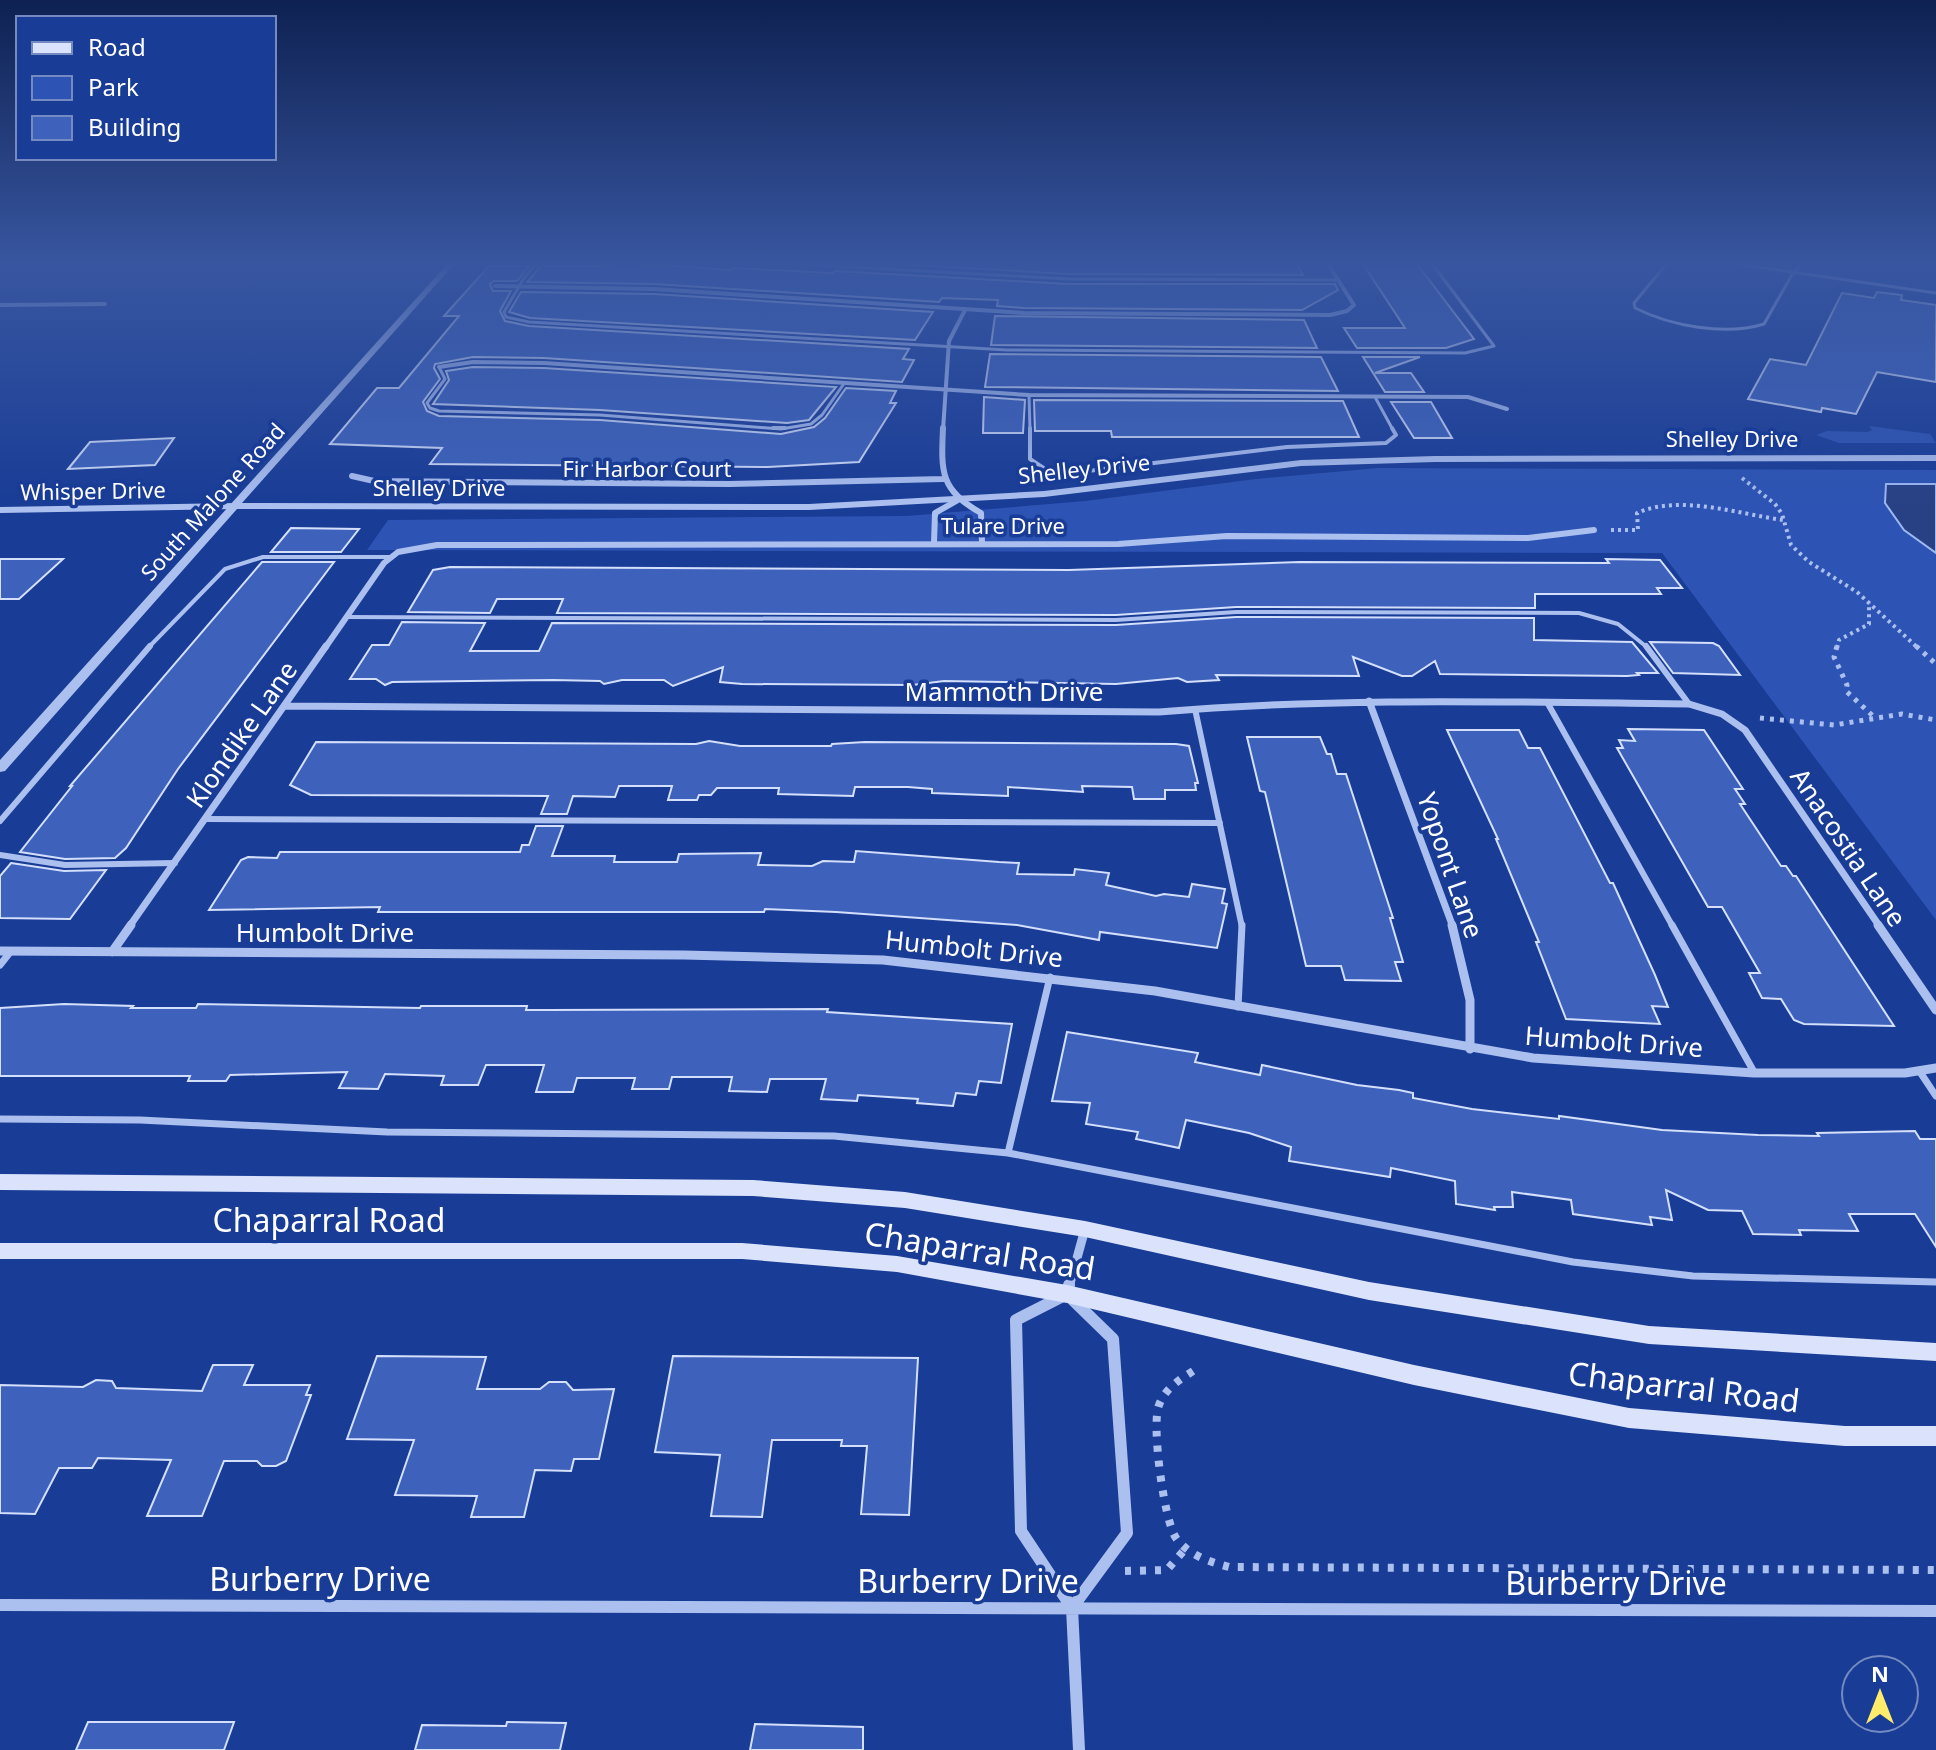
<svg xmlns="http://www.w3.org/2000/svg" width="1936" height="1750" font-family="'Noto Sans',sans-serif">
  <style>
    .green { fill: #2d54b4 }
    .water { fill: #284185; stroke: #9eb8f2; stroke-width: 2 }
    .building { fill: #3e62bc; stroke: #d3dffb; stroke-width: 2 }
    .lines { fill: none; stroke-linecap: round; stroke-linejoin: round }
    .path-far2 { stroke: #acc0f0; stroke-width: 4; stroke-dasharray: 3 4; stroke-linecap: butt }
    .path-far1 { stroke: #acc0f0; stroke-width: 5; stroke-dasharray: 4 6; stroke-linecap: butt }
    .path { stroke: #acc0f0; stroke-width: 8; stroke-dasharray: 6 9; stroke-linecap: butt }
    .service-far3 { stroke: #acc0f0; stroke-width: 3 }
    .service-far2 { stroke: #acc0f0; stroke-width: 4 }
    .service-far1 { stroke: #acc0f0; stroke-width: 6 }
    .service { stroke: #acc0f0; stroke-width: 7 }
    .minor-far4 { stroke: #acc0f0; stroke-width: 4 }
    .minor-far3 { stroke: #acc0f0; stroke-width: 6 }
    .minor-far2 { stroke: #acc0f0; stroke-width: 7 }
    .minor-far1 { stroke: #acc0f0; stroke-width: 9 }
    .minor { stroke: #acc0f0; stroke-width: 12 }
    .tertiary { fill: #acc0f0; fill-rule: evenodd }
    .secondary { fill: #dae3fb; fill-rule: evenodd }
    .labels { text-anchor: middle; dominant-baseline: central; stroke-width: 7; stroke-linejoin: round; paint-order: stroke }
    .far-street-label { font-size: 22px; fill: #fff; stroke: #193c96 }
    .street-label { font-size: 26px; fill: #fff; stroke: #193c96 }
    .near-street-label { font-size: 32px; fill: #fff; stroke: #193c96 }
  </style>
  <rect width="100%" height="100%" fill="#193c96"/>
  <path class="green" d="M1869,426L1930,434L1936,443H1839L1816,435L1827,431L1867,432L1872,430Z
    M1378,468L1936,470V920L1662,553L367,550L388,520L907,516L1085,501L1256,479Z"/>
  <path class="water" d="M1886,484H1936V553L1904,530L1885,503Z"/>
  <path class="building" d="M845,261H1296L1303,275L1068,274Z
    M1361,261L1417,264L1474,339L1446,348H1357L1344,328H1405Z
    M616,262L730,270L733,268L833,273L835,271L1068,284H1335L1338,290L1302,310L1024,308L997,306L998,300L942,298L939,302L654,284L527,282L541,266H597L613,265Z
    M489,266H529L517,281H494L490,284L493,291H511L500,311L505,321L529,326L909,349L903,359L914,360L902,382L544,358L473,357L435,364L434,368L440,379L423,402L427,411L439,416L600,420L781,434L814,427L825,418L846,388L896,391L890,403H896L859,462L768,467L430,464L442,448L330,444L377,388H399L459,316H444Z
    M521,292L654,294L933,312L915,340L530,318L509,312Z
    M1877,292L1902,295L1901,300L1936,305V382L1877,372L1856,414L1822,408L1821,412L1748,399L1770,359L1806,365L1842,293L1874,298Z
    M995,316L1304,320L1317,348L991,345Z
    M990,354L1321,357L1338,391L985,387Z
    M1363,357H1420L1375,373H1411L1424,392H1385Z
    M473,367L544,368L836,387L809,420L787,423L600,410L433,404L449,380L446,371Z
    M984,397L1025,400L1023,433H983Z
    M1034,400L1343,401L1359,437H1112L1111,431H1035Z
    M1391,402H1431L1452,438H1414Z
    M174,438L155,465L68,469L90,442Z
    M291,528L359,529L341,552H271Z
    M0,559H63L19,599H0Z
    M1606,559L1660,560L1682,588H1657L1661,594H1535V608L1236,607L1116,615L557,613L563,599H497L490,613L408,612L433,570L450,567L1069,570L1300,562L1609,563Z
    M262,562H334L178,769L126,848L115,858L65,859L20,852L72,786H70Z
    M1236,617L1534,618V640L1632,642L1658,673H1637L1639,675L1627,676L1440,674L1435,661L1412,676H1402L1353,657L1359,676L1216,675L1219,680L1187,682L1178,678L1116,684L944,681L913,685L742,684L720,682L723,667L673,686L664,680H622L604,684L600,681L553,680L392,682L385,685L376,679H350L372,645H389L402,622L485,623L470,651H539L552,623L1116,625Z
    M1650,642L1713,643L1719,646L1740,675L1673,673Z
    M1628,729L1704,730L1743,789H1735L1745,804H1740L1781,866H1786L1793,876H1796L1894,1026L1804,1024L1794,1020L1781,999L1762,998L1749,973H1760L1722,907H1708L1617,748H1623L1619,740L1635,741Z
    M1447,730H1519L1528,748H1540L1610,883H1613L1655,975L1668,1007L1652,1006L1660,1024L1566,1019L1536,942H1539L1496,839H1498Z
    M1247,737H1320L1327,754H1331L1337,774H1346L1393,918H1390L1403,962H1395L1401,981L1345,980L1341,966H1306L1265,792L1260,791Z
    M709,741L740,746H831L832,744L865,742L1176,744L1189,746L1198,783H1195L1196,790H1165V799H1134L1132,787L1082,786L1083,792L1008,787V796L932,793V789L908,787H855L853,796L778,794L779,788H717L711,795H699L697,800H668L672,786H619L615,797L573,796L567,814H541L548,796L311,795L290,785L316,742L696,744Z
    M536,826H563L552,856H615L614,862H677L679,854L761,853L758,865L812,866L823,861L854,862L856,851L999,862L1019,863L1017,874L1074,875L1075,869L1109,873L1106,885L1156,896L1164,894L1189,897L1192,884L1225,889L1222,903L1227,904L1217,948L1100,932L1099,940L1017,925L836,912L765,909L764,912H378L380,907L209,910L241,860L248,857L277,858L280,852H520L522,845H529Z
    M11,863L64,871L106,870L70,919L0,918V876Z
    M64,1004L133,1006L131,1008H196L198,1004L420,1008L421,1006H527L526,1010H547L828,1009L827,1012L1012,1024L1001,1083L979,1081L976,1095L956,1093L953,1106L917,1103L918,1099L858,1095L857,1101L821,1099L826,1079H770L767,1092L729,1091L732,1077H672L669,1089H632L635,1078H577L573,1092H536L544,1065H486L478,1085H441L444,1076L385,1074L378,1089L339,1088L347,1072L230,1075L226,1081H188L190,1076H0V1008Z
    M1067,1032L1198,1053L1195,1062L1260,1075L1262,1065L1357,1085L1399,1090L1413,1093V1098L1472,1109L1559,1119V1116L1662,1130L1758,1135L1819,1136L1817,1133L1915,1131L1920,1139H1936V1247L1915,1214H1849L1858,1231L1799,1230L1801,1235L1753,1234L1742,1211L1708,1210L1666,1190L1672,1220L1650,1217L1652,1225L1573,1214L1571,1200L1512,1192L1513,1207H1494L1495,1210L1456,1204L1455,1181L1391,1168L1390,1177L1289,1161L1291,1147L1249,1133L1186,1120L1179,1148L1136,1139L1138,1132L1086,1124L1090,1103L1052,1101Z
    M377,1356L486,1357L477,1389H540L549,1382H566L573,1390L614,1389L599,1459H574L571,1471L535,1470L524,1517H471L477,1496L395,1495L414,1440L347,1439Z
    M673,1356L918,1358L909,1515L861,1514L867,1446H841L842,1440H772L762,1517L711,1516L720,1455L655,1452Z
    M213,1365H253L244,1385H310L306,1395H311L286,1461L276,1466H262L257,1461H224L202,1516H147L171,1460L98,1458L92,1468H59L35,1514L0,1513V1385L83,1387L96,1380L112,1381L116,1388L202,1391Z
    M88,1722H234L224,1750H76Z
    M507,1722L566,1723L560,1750H415L422,1725L506,1726Z
    M755,1724L863,1727V1750H750Z"/>
  <g class="lines">
    <path class="path-far2" d="M1742,478L1775,504L1782,514L1791,545L1809,562L1857,592L1918,648
      M1611,530H1638L1637,513C1680,494 1738,514 1783,520
      M1837,648L1839,640L1869,624V603"/>
    <path class="path-far1" d="M1837,646L1834,657L1847,685L1846,691L1874,717
      M1916,646L1936,664
      M1760,718L1834,725L1902,714L1936,720"/>
    <path class="path" d="M1193,1371C1179,1380 1165,1389 1159,1405C1151,1424 1164,1521 1176,1538C1188,1555 1210,1562 1229,1567L1936,1570
      M1125,1571L1167,1570L1186,1548"/>
    <path class="service-far3" d="M539,261L524,278L504,312L506,317L529,322L1007,350L1465,353L1494,346L1430,261
      M745,261L1068,279L1338,280
      M1669,261L1634,303L1635,308C1671,326 1725,336 1764,324L1793,273L1805,261
      M1716,261L1936,293
      M439,367L445,379L427,403L430,408L439,411L600,415L781,429L811,424L822,415L843,385
      M1029,395L1030,430
      M1375,397L1393,430"/>
    <path class="service-far2" d="M773,428H785
      M1030,428V459L1048,471L1071,473L1287,447L1386,443L1396,435L1392,428
      M346,617L1116,620L1236,612L1579,613L1618,624L1648,648
      M148,648L225,569L263,557H389"/>
    <path class="service-far1" d="M1646,646L1689,704
      M1547,702L1673,927
      M1195,709L1242,927
      M206,819L1220,823
      M0,821L150,646
      M0,855L65,865L175,863"/>
    <path class="service" d="M1672,925L1754,1072
      M0,965L11,951
      M1238,1007L1242,925
      M1920,1072L1936,1096
      M0,1119L140,1120L387,1132L834,1136L1008,1153L1573,1262L1693,1276L1936,1282
      M1008,1153L1050,977"/>
    <path class="minor-far4" d="M495,286L654,289L1024,313L1330,315L1347,311L1354,305L1326,261
      M0,305L105,304
      M439,367L473,362L544,363L1029,395L1468,397L1507,409
      M943,430L949,341L965,310"/>
    <path class="minor-far3" d="M943,428C941,472 940,490 981,513L982,543
      M352,476L374,481L729,484L943,479
      M0,510L235,506
      M934,543L935,513L958,500
      M325,648L384,563L398,552L437,545L1118,544L1227,536L1528,538L1594,530"/>
    <path class="minor-far2" d="M1369,701L1453,927
      M284,706L1159,712C1335,697 1512,702 1689,704L1722,714L1745,730L1880,927
      M129,927L326,646"/>
    <path class="minor-far1" d="M1452,925L1470,1000V1049
      M1878,925L1936,1010
      M0,951L684,955L883,960L1155,991L1533,1058L1754,1073H1905L1936,1068
      M112,952L131,925
      M1069,1287L1085,1229"/>
    <path class="minor" d="M1069,1285L1067,1294L1016,1320L1021,1531L1072,1608L1079,1750
      M0,1605L1936,1611
      M1072,1608L1127,1533L1113,1339L1073,1300"/>
    <path class="tertiary" d="M450,261H457L242,503L809,504L1044,491L1301,460L1435,456L1936,455V461L1435,462L1301,466L1044,497L809,510L237,509L5,771L0,772V760Z"/>
    <path class="secondary" d="M0,1174L753,1180L905,1192L1085,1221L1369,1282L1649,1326L1936,1343V1361L1649,1344L1369,1300L1085,1237L905,1208L753,1196L0,1190Z
      M0,1243H742L897,1256L1067,1285L1414,1365L1629,1408L1845,1426H1936V1446H1845L1629,1428L1414,1385L1067,1303L897,1272L742,1259H0Z"/>
  </g>
  <linearGradient id="sky" x2="0" y2="1"><stop stop-color="#0e2152"/><stop offset="0.52" stop-color="#3856a0"/><stop offset="1" stop-color="#3856a0" stop-opacity="0"/></linearGradient>
  <rect width="1936" height="506" fill="url(#sky)"/>
  <g class="labels">
    <g class="far-street-label">
      <text x="1732" y="438">Shelley Drive</text>
      <text x="647" y="468">Fir Harbor Court</text>
      <text transform="translate(1084 468) rotate(-6)">Shelley Drive</text>
      <text x="439" y="487">Shelley Drive</text>
      <text transform="translate(93 490) rotate(-1)">Whisper Drive</text>
      <text transform="translate(212 501) rotate(-48)">South Malone Road</text>
      <text x="1003" y="525">Tulare Drive</text>
    </g>
    <g class="street-label">
      <text x="1004" y="691">Mammoth Drive</text>
      <text transform="translate(241 734) rotate(-55)">Klondike Lane</text>
      <text transform="translate(1849 847) rotate(56)">Anacostia Lane</text>
      <text transform="translate(1451 865) rotate(71)">Yopont Lane</text>
      <text x="325" y="932">Humbolt Drive</text>
      <text transform="translate(974 948) rotate(6)">Humbolt Drive</text>
      <text transform="translate(1614 1041) rotate(4)">Humbolt Drive</text>
    </g>
    <g class="near-street-label">
      <text x="329" y="1219">Chaparral Road</text>
      <text transform="translate(980 1250) rotate(9)">Chaparral Road</text>
      <text transform="translate(1684 1386) rotate(7)">Chaparral Road</text>
      <text x="320" y="1578">Burberry Drive</text>
      <text x="968" y="1580">Burberry Drive</text>
      <text x="1616" y="1582">Burberry Drive</text>
    </g>
  </g>
  <rect x="16" y="16" width="260" height="144" fill="#193c96" stroke="#758ac0" stroke-width="2"/>
  <rect x="32" y="42" width="40" height="12" fill="#dae3fb" stroke="#758ac0" stroke-width="2"/>
  <text x="88" y="56" font-size="24" fill="#ffffff">Road</text>
  <rect x="32" y="76" width="40" height="24" fill="#2d54b4" stroke="#758ac0" stroke-width="2"/>
  <text x="88" y="96" font-size="24" fill="#ffffff">Park</text>
  <rect x="32" y="116" width="40" height="24" fill="#3e62bc" stroke="#758ac0" stroke-width="2"/>
  <text x="88" y="136" font-size="24" fill="#ffffff">Building</text>
  <g transform="translate(1880 1694)"><circle r="38" fill="#193c96" stroke="#758ac0" stroke-width="2"/>
  <path d="M0-6L14 30L0 20L-14 30Z" fill="#ffec6b"/>
  <text y="-12" font-size="22" font-weight="bold" text-anchor="middle" fill="#ffffff">N</text>
  </g>
</svg>
